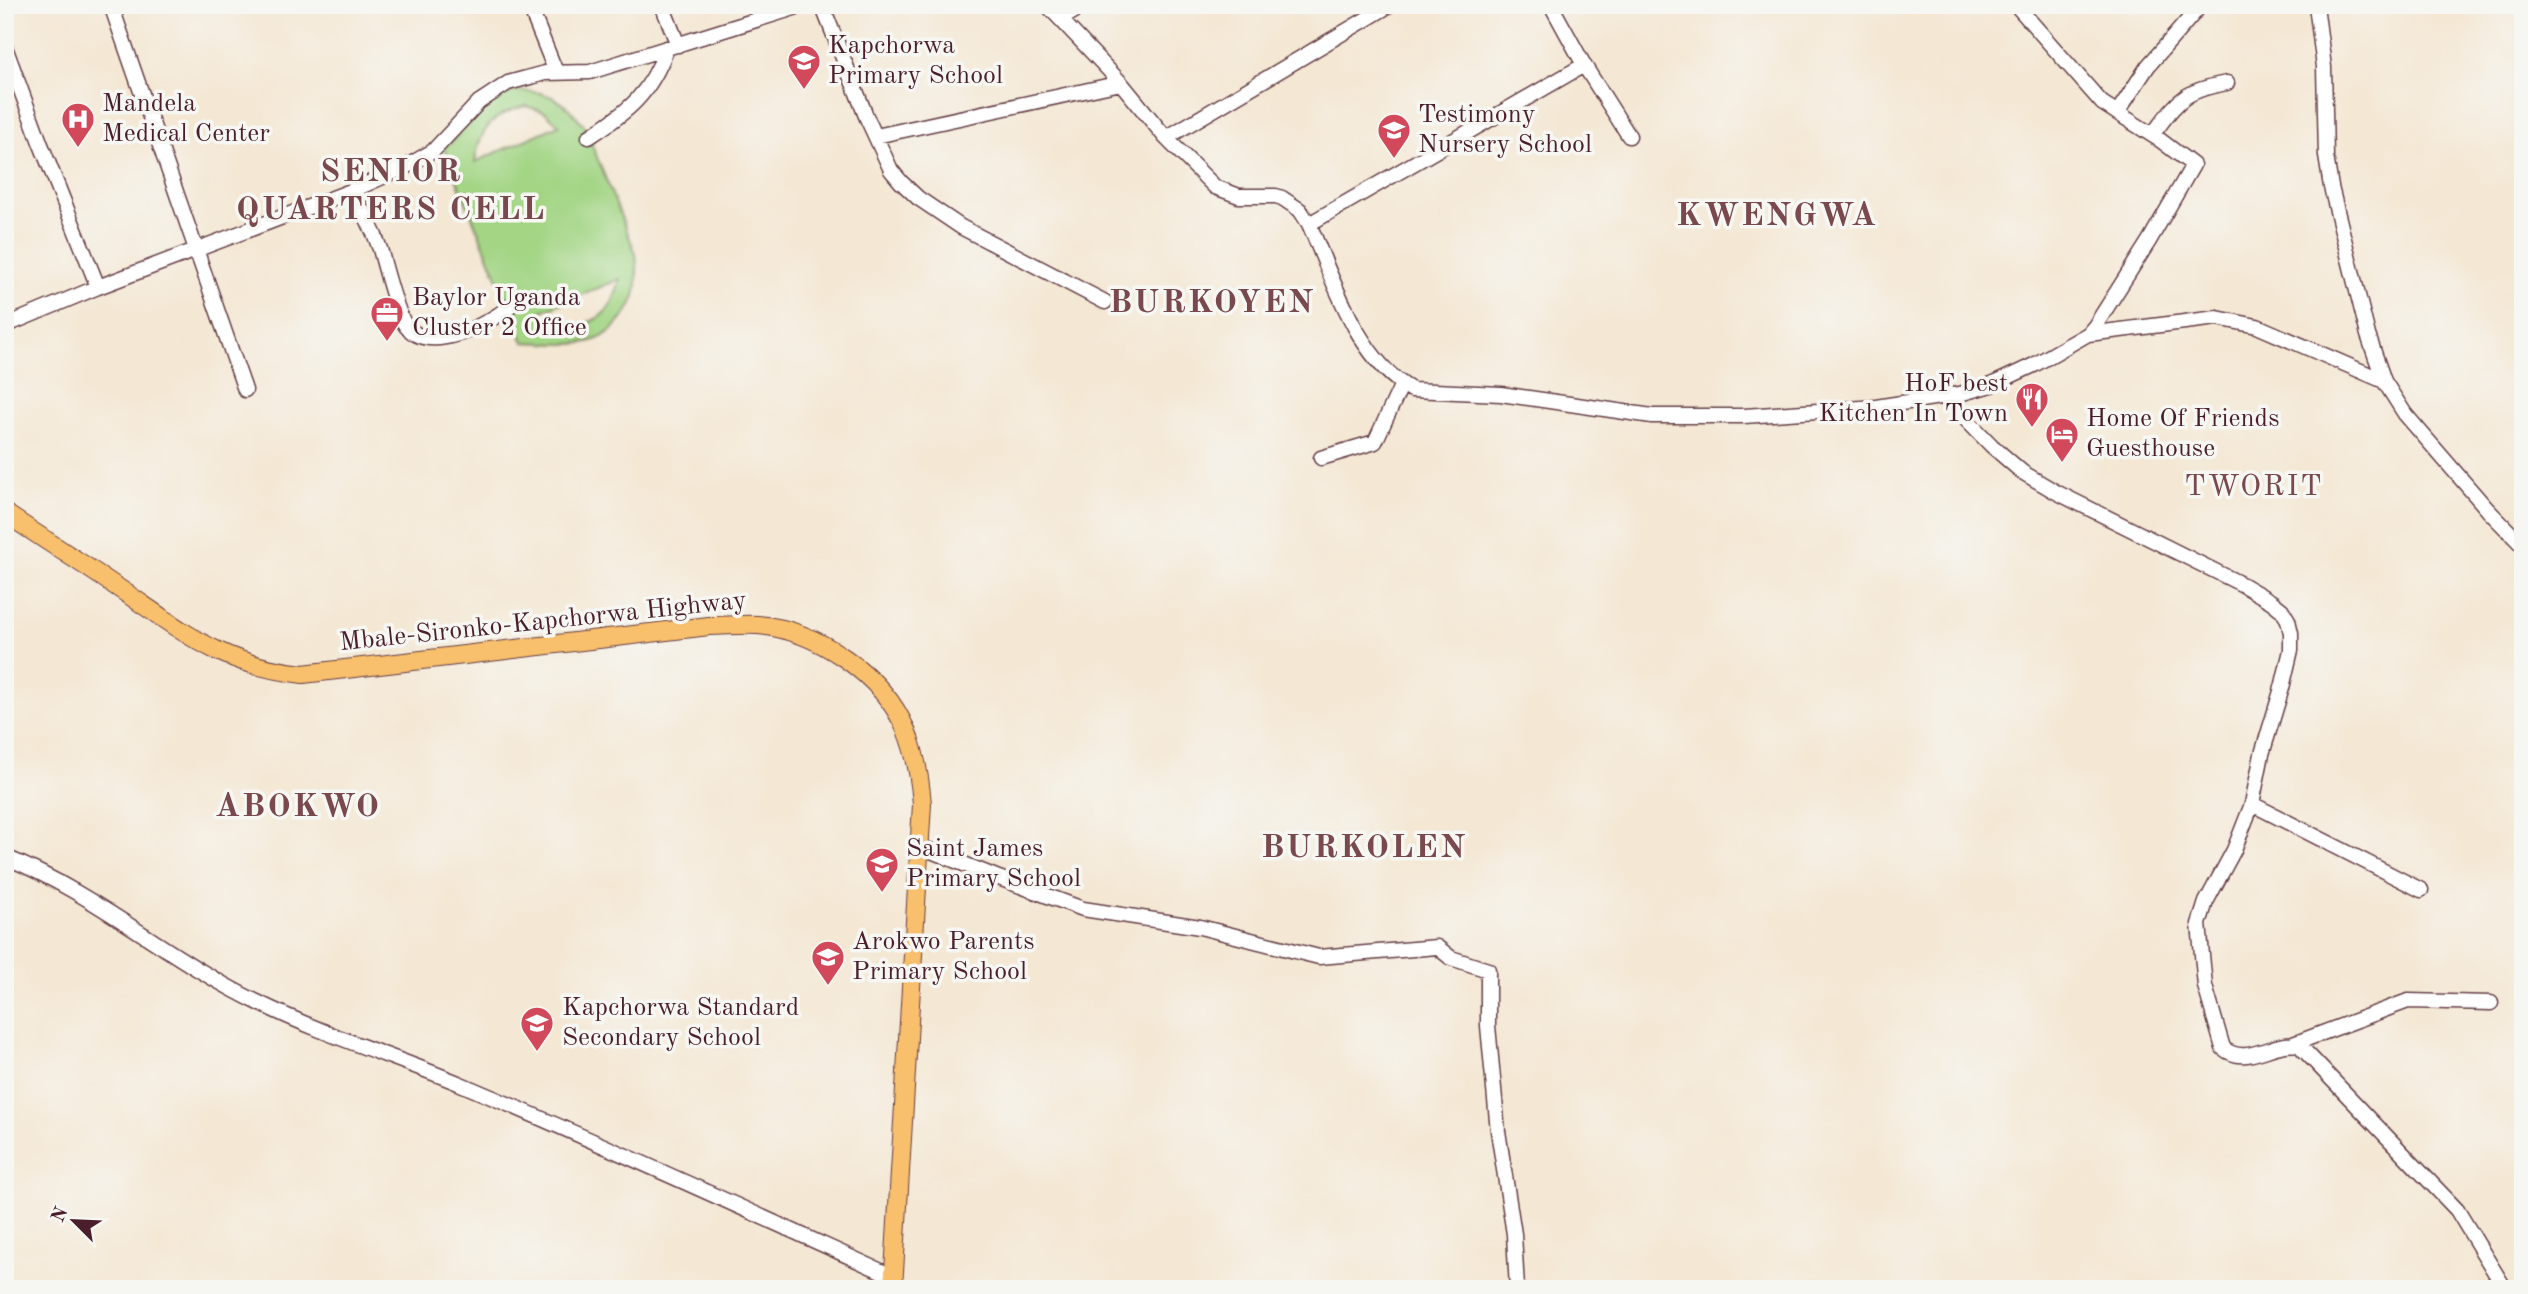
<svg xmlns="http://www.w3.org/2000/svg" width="2528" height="1294" font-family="'Old Standard TT',serif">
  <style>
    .garden { fill: #a3d585; stroke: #767a58; stroke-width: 2; fill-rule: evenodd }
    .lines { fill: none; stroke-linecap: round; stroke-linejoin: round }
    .minor-casing { stroke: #643d44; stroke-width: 17 }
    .major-casing { stroke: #643d44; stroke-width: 20 }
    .minor { stroke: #fff; stroke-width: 14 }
    .major { stroke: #f8bf6c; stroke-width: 18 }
    .labels { text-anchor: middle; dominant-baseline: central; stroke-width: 7; stroke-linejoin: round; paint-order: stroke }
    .poi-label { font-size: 26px; fill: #4a1f2b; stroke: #f6f6f2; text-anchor: start }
    .street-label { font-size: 26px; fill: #4a1f2b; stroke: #f6f6f2 }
    .quarter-label { font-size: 30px; letter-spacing: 2px; fill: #79494e; stroke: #f6f6f2 }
    .district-label { font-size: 33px; font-weight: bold; letter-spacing: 2px; fill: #79494e; stroke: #f6f6f2 }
  </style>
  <rect width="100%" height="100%" fill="#f6f6f2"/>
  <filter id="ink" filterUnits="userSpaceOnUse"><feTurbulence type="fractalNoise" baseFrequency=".0143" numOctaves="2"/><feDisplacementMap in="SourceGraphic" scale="14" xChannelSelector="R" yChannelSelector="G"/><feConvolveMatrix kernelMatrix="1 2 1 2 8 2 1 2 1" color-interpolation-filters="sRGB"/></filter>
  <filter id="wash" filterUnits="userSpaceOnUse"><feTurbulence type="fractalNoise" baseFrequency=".00686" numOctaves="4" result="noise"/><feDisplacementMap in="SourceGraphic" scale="28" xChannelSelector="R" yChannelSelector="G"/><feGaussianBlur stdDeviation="1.57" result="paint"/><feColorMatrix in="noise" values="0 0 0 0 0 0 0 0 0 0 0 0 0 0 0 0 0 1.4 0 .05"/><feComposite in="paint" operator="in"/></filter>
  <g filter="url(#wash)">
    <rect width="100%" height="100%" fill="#f4e7d3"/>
    <path class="garden" d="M516,91C549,90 563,100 584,125L636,254C637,266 638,279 636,292C632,310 613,334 595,340C573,347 546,343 524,342L444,149L496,97ZM526,106L545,112L559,125L475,162C479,129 494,113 526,106ZM620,279C618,288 614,302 607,310C597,322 571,331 556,325C549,323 543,317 537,313Z"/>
  </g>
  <g filter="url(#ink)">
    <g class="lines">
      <defs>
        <path id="minor" d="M111,5L245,390
          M529,5L556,72
          M662,5L678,45
          M822,5L866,116L891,170L901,182L918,198L961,227L1105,302
          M1047,5L1121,83L1166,138L1215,187L1239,196H1276L1282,198L1300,210L1309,224C1333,278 1357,360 1412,390L1501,394L1652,416H1744L1876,407L1959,394L1991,385L2034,365L2088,334L2217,318L2257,326L2384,381
          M1551,5L1584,65L1629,136
          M2016,5L2102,103L2160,140L2193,165L2149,241L2095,326L2088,334
          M2316,5L2324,67L2326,156L2331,187L2368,335L2384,381L2405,414L2488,510L2523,546
          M1061,19L1085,5
          M5,47L40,142L98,287
          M2117,113L2148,66L2201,5
          M2152,135C2179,100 2182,91 2227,83
          M876,136L1121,83
          M589,137C629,111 650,94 667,48
          M1166,138L1390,5
          M351,191C363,210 373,228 380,249C385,266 397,315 406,326C430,355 487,325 509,307
          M1309,224L1584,65
          M5,323L14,322L98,287L351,191L407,166L433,151L479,102L508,83L545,73L590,72L804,5
          M1944,397L1992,446L2022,472L2056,492L2243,585L2272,602L2282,610L2288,620L2291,633V650L2282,688L2262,754L2252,804L2234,850L2206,902L2199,924L2205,986L2223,1048C2247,1068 2272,1040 2299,1045L2457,1210L2505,1289
          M1321,458L1375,442L1402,384
          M2252,804L2421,890
          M919,846L996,877L1083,909L1200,927L1319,957L1437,947L1451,958L1488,970V1026L1498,1131L1514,1234L1517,1289
          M5,857C95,893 170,960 257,1002C324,1035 395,1057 463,1085C608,1146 751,1212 894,1277
          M2293,1044L2408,1001L2491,1003"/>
        <path id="major" d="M5,513C42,538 80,562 117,587C183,631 219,665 303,674L709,626C725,626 742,624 758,625C817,630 883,675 906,730C916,754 920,778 922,804L893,1289"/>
      </defs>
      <use href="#minor" class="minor-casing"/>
      <use href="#major" class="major-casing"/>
      <use href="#minor" class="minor"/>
      <use href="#major" class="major"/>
    </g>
  </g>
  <defs>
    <symbol id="school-pin" viewBox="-11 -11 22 30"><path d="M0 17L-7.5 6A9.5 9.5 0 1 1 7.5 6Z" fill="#d1495b" stroke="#f6f6f2"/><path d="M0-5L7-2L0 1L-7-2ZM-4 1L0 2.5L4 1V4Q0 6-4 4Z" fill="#fff"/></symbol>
    <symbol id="hospital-pin" viewBox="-11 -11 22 30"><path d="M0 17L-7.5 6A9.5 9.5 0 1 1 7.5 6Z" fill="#d1495b" stroke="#f6f6f2"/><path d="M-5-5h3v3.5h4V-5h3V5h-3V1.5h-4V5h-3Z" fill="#fff"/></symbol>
    <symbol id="office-pin" viewBox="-11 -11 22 30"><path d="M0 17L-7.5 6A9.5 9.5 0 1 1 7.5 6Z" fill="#d1495b" stroke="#f6f6f2"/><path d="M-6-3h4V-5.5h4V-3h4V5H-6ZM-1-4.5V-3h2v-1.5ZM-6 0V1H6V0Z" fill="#fff"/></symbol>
    <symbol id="restaurant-pin" viewBox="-11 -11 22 30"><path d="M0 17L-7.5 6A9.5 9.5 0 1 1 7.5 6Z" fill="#d1495b" stroke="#f6f6f2"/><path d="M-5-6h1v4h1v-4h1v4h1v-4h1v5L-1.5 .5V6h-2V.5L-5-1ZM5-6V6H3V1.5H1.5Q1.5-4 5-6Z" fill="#fff"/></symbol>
    <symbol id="hotel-pin" viewBox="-11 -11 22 30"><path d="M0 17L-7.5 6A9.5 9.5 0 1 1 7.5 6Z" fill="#d1495b" stroke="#f6f6f2"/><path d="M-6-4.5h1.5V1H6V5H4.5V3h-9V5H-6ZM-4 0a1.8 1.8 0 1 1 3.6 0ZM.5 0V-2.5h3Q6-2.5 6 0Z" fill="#fff"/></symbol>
  </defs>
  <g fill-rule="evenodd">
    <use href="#school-pin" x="785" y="42" width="38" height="52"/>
    <use href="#hospital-pin" x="59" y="100" width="38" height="52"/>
    <use href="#school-pin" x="1375" y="111" width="38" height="52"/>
    <use href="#office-pin" x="368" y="294" width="38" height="52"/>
    <use href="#restaurant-pin" x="2013" y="380" width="38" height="52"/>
    <use href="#hotel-pin" x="2043" y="415" width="38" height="52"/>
    <use href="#school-pin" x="863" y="845" width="38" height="52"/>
    <use href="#school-pin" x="809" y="938" width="38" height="52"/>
    <use href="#school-pin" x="518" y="1004" width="38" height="52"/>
  </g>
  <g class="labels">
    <g class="poi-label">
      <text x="828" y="46">Kapchorwa<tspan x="828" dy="30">Primary School</tspan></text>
      <text x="102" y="104">Mandela<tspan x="102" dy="30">Medical Center</tspan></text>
      <text x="1418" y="115">Testimony<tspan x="1418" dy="30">Nursery School</tspan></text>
      <text x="412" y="298">Baylor Uganda<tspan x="412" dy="30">Cluster 2 Office</tspan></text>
      <text x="2008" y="384" text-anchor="end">HoF best<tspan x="2008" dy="30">Kitchen In Town</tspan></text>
      <text x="2086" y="419">Home Of Friends<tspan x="2086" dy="30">Guesthouse</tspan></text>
      <text x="906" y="849">Saint James<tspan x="906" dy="30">Primary School</tspan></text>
      <text x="852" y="942">Arokwo Parents<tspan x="852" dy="30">Primary School</tspan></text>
      <text x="562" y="1008">Kapchorwa Standard<tspan x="562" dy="30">Secondary School</tspan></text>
    </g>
    <g class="street-label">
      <text transform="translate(543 622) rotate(-6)">Mbale-Sironko-Kapchorwa Highway</text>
    </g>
    <g class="quarter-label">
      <text x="2254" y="487">TWORIT</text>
    </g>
    <g class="district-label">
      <text x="391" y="172">SENIOR<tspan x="391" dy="38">QUARTERS CELL</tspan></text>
      <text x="1777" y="216">KWENGWA</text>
      <text x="1212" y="303">BURKOYEN</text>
      <text x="298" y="807">ABOKWO</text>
      <text x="1364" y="848">BURKOLEN</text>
    </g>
  </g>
  <rect width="2528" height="1294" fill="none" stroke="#f6f6f2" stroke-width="28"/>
  <g transform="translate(74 1221) rotate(294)" stroke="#f6f6f2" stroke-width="5" paint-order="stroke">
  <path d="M0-5L12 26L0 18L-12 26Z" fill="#4a1f2b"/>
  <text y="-10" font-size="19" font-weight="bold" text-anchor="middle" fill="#4a1f2b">N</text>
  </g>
</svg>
